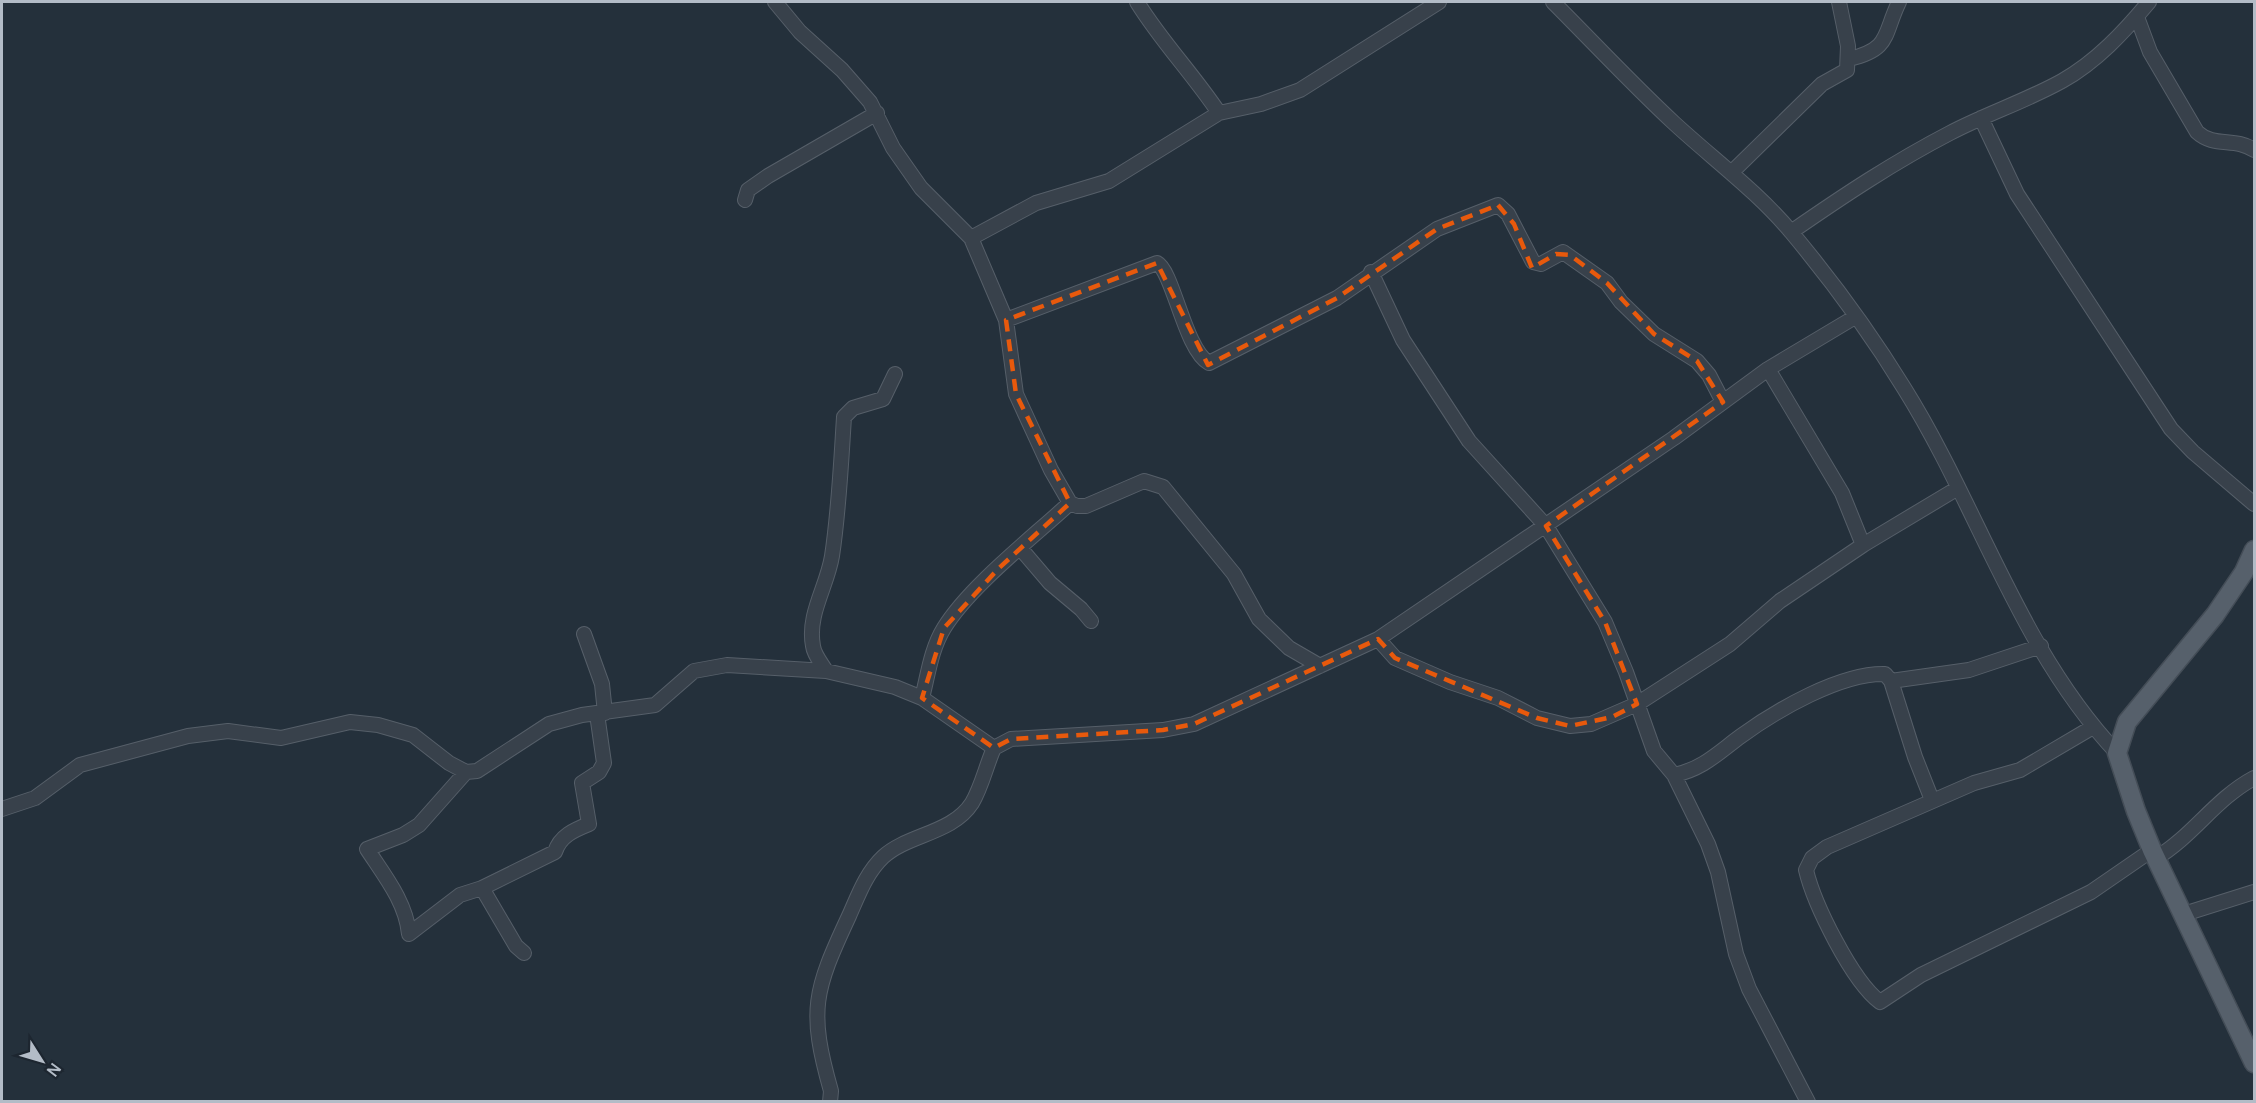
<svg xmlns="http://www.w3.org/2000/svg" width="2256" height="1103" font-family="Manrope,sans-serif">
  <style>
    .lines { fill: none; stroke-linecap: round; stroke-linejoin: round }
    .minor-casing { stroke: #565f69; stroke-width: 16 }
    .major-casing { stroke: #444d57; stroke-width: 21 }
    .minor { stroke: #38414b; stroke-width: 14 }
    .major { stroke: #56606b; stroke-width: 18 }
    .marked { fill: none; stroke: #e8590c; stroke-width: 4.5; stroke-dasharray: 12 8; stroke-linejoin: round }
  </style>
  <rect width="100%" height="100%" fill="#24303b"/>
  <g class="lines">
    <defs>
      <path id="minor" d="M775,2L800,32L842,70L870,102L893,148L921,188L971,238L1006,320L1016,394L1051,470L1070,503L1077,506H1086L1144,481L1163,487L1234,574L1259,619L1289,648L1320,666
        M1137,2C1161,41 1193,74 1219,113
        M1553,2C1593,42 1632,84 1674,123C1713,159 1758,192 1792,233C1832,281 1871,334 1904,388C1978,506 2019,649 2117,753
        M2137,17L2150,52L2197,132C2214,148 2235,137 2254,150
        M1849,59C1891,49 1883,35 1899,2
        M1981,118L2017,194L2171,429L2193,452L2254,504
        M1731,173L1822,84L1847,70L1848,46L1839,2
        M745,200L748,190L768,176L877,113
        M1791,232C1843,196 1894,162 1950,133C1986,114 2026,101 2062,81C2096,62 2124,32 2149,2
        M971,238L1036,203L1109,181L1219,113L1261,104L1300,90L1439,2
        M1371,272L1403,340L1469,441L1546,526L1605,622L1626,672L1654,751L1674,775L1708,844L1718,872L1736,954L1749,989L1808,1102
        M1006,320L1157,263C1173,271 1185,350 1209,363L1337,298L1437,229L1498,205L1508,214L1533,262L1541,264L1563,252L1607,283L1621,302L1654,334L1697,361L1709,375L1723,402
        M1768,369L1842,493L1863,545
        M1021,549L1050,583L1081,609L1091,621
        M584,634L602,684L605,713
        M1378,639L1395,658L1450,682L1498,698L1537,718L1570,726L1591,724L1637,704L1730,644L1780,601L1863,545L1958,488
        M826,671C822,664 814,655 813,646C807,614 827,587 832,556C839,510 841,464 844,417L853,408L883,399L895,374
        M1891,681L1969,670L2041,646
        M922,698C928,675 931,649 944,628C969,587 1033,537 1070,503
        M2093,727L2020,770L1974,783L1827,847L1812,858L1806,870C1814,904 1852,981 1880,1002L1921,975L2091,892L2152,850
        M1674,775C1703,769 1719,752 1741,736C1777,710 1840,673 1885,674L1891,681L1915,757L1932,800
        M2,809L35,798L80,765L188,736L228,731L281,738L350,722L378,725L413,735L449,763L466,772L477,771L549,724L582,715L655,705L694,671L727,665L826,671L895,687L922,698L994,748
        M2156,858C2193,836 2215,799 2254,778
        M482,888L555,852C560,836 574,830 589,824L582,783L599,772L604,763L597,714
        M2184,914L2254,892
        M409,934C406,902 384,875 367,849L403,835L419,825L466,772
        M409,934L460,895L482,888L516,946L524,953
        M830,1102L831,1091C808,1010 814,991 849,916C858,896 866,873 883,857C908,834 952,834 972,803C982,786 986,766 994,748L1011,739L1163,730L1194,724L1378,639L1674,438L1768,369L1855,317"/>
      <path id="major" d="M2254,550L2244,572L2215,615L2127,722L2117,753L2136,811L2152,850L2254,1063"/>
    </defs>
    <use href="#minor" class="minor-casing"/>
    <use href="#major" class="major-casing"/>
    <use href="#minor" class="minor"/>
    <use href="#major" class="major"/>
  </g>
  <path class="marked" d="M1498,205L1514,224L1532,268L1556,254L1570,255L1607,283L1654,334L1697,361L1723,402L1546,526L1605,622L1637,704L1612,717L1570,726L1537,718L1395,658L1378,639L1194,724L1163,730L1011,739L994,748L922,698L944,628L998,569L1070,503L1016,394L1006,320L1157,263L1208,365L1337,298L1437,229Z"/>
  <rect width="2256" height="1103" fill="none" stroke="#b3bcc7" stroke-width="6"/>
  <g transform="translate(42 1061) rotate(127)" stroke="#1d2630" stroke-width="4.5" paint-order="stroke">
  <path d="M0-4.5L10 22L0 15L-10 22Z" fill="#b3bcc7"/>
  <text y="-9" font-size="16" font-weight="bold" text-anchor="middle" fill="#b3bcc7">N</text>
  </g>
</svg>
